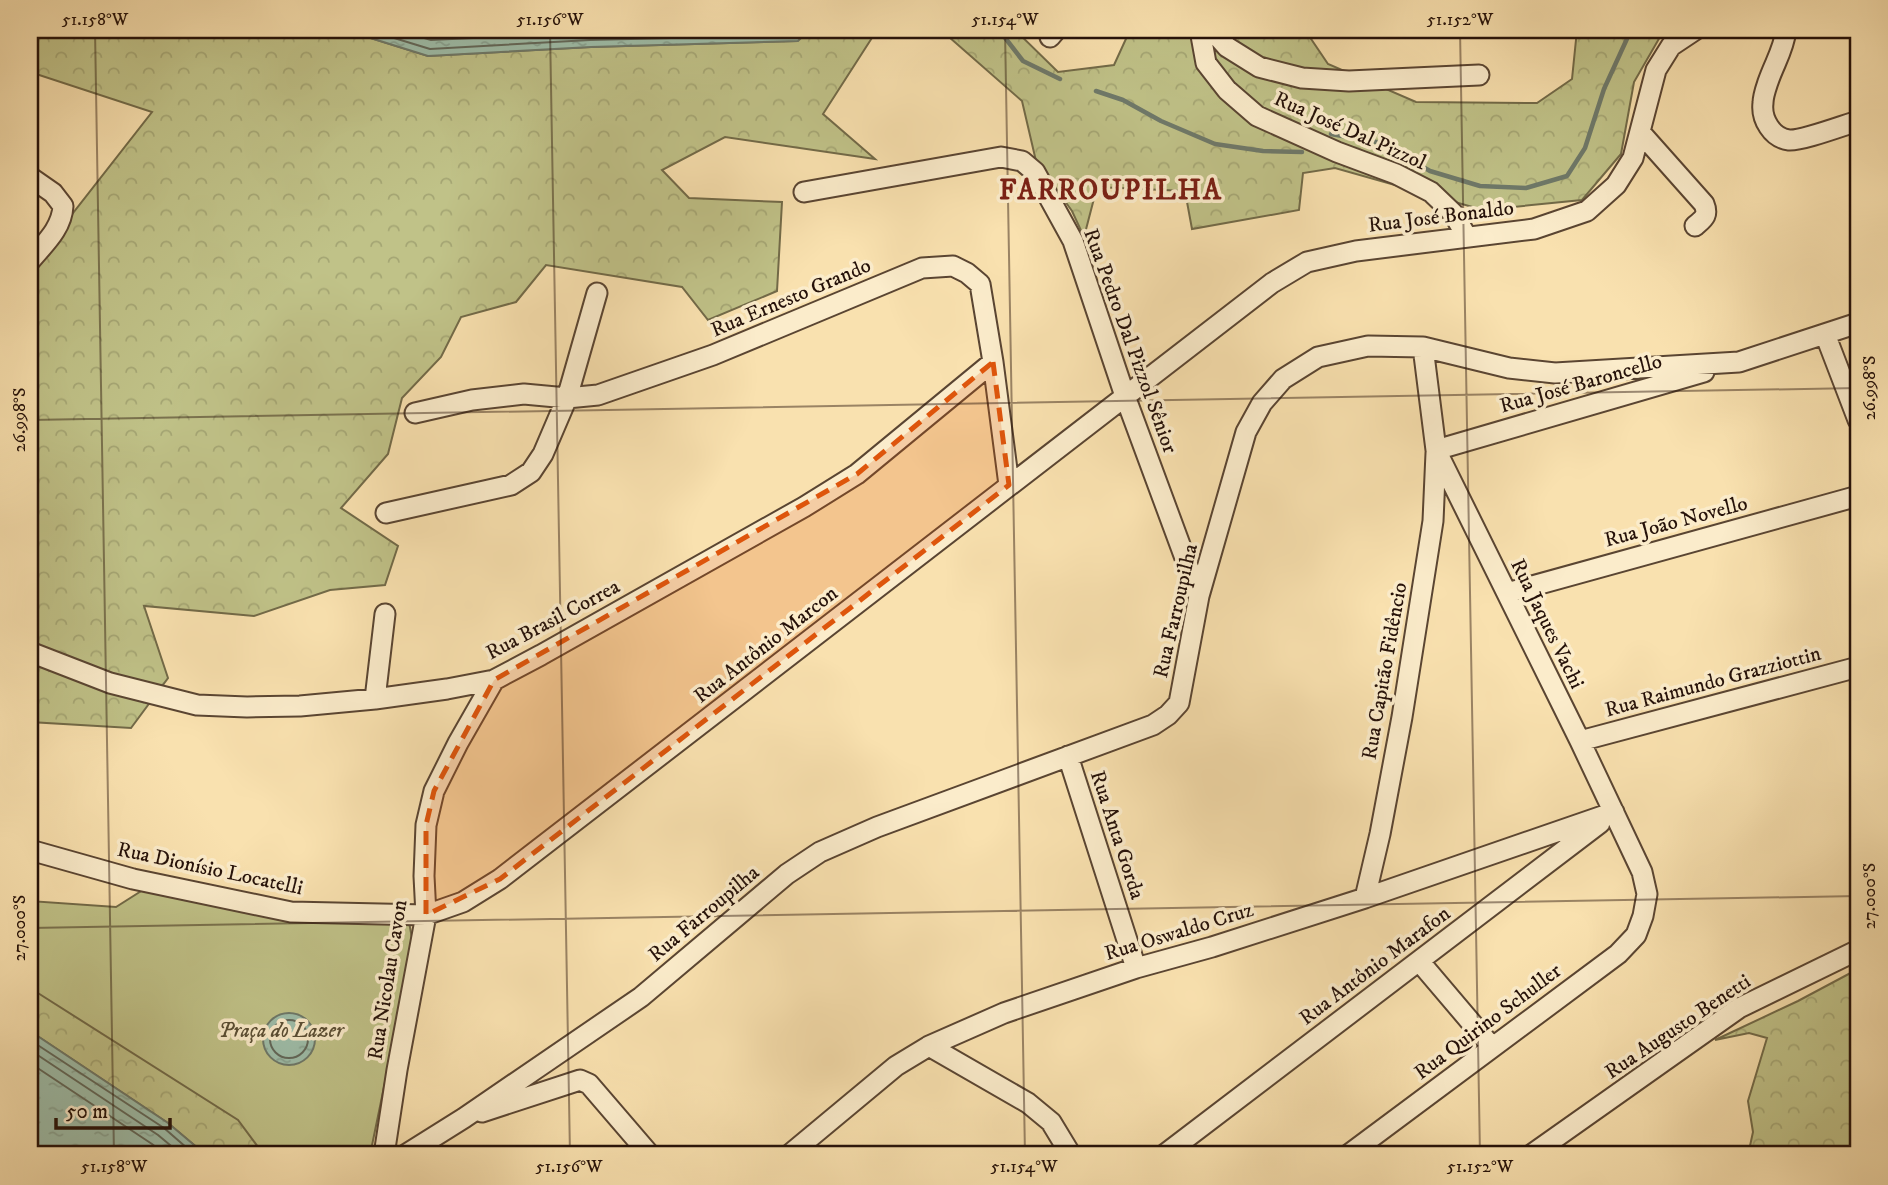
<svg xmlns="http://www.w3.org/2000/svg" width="1888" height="1185" font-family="'IM FELL DW Pica',serif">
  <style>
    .green { fill: #c0c288; stroke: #726a48; stroke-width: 2 }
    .forest { fill: url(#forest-crowns); stroke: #726a48; stroke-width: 2 }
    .water { fill: url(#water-ripples); stroke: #6e796a; stroke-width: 2 }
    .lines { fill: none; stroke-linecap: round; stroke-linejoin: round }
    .shore { stroke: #62685a; stroke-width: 2 }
    .stream { stroke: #6e796a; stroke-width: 4.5 }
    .minor-casing { stroke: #5a4532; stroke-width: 23 }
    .minor { stroke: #fbeccb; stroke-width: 19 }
    .marked { fill: #de550c; fill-opacity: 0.2; stroke: #de550c; stroke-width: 5; stroke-dasharray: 14 9; stroke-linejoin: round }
    .ticks { fill: none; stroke: #251109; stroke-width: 2; stroke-opacity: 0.45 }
    .labels { text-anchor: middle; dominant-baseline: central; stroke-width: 7; stroke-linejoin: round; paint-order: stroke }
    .street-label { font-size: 21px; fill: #251109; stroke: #fbeccb }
    .park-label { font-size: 21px; font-style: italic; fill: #5b4f35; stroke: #fbeccb }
    .district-label { font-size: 28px; font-weight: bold; letter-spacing: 2px; fill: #7a1f14; stroke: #fbeccb }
    .neatline { fill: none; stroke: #251109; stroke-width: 2.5 }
    .ticks-label { font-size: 18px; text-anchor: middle; fill: #251109 }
  </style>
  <defs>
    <pattern id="forest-crowns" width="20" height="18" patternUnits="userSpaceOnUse" patternTransform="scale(1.75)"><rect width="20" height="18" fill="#c0c288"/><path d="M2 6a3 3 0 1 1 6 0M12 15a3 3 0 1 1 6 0" fill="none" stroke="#a5a674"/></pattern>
    <pattern id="water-ripples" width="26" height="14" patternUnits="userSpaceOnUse" patternTransform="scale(1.75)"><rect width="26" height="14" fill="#9ebeaa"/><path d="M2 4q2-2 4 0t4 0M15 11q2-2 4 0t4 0" fill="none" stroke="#88a291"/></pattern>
  </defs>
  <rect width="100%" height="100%" fill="#f9e1af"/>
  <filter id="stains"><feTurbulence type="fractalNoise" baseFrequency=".00286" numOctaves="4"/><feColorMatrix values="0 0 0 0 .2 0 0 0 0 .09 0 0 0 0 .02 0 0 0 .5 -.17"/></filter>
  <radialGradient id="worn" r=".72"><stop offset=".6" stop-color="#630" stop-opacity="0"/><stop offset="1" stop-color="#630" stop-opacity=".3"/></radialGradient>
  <path class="green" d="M146,888L409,922L412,938L398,1019L370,1155H263L30,1015V901L116,907Z"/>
  <path class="forest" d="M30,30H345L428,56L591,47L797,41L810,30H877L823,114L875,159L725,137L662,170L689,198L782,202L777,291L708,320L682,287L546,265L516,302L461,317L441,357L402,398L388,454L341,508L398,546L385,585L330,590L254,616L144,606L168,678L131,728L30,722V268L152,112L30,72Z
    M941,30H1015L1058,72L1114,65L1130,30H1305L1328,64L1416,102L1537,103L1572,79L1577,30H1664L1634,82L1621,154L1582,200L1483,210L1335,168L1303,173L1299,210L1192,229L1185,191L1097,187L1084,237L1072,211L1036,161L1022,101Z
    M1858,969V1155H1748L1753,1132L1748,1101L1767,1038L1749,1033L1715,1040L1798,1001Z
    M30,988L238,1120L264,1155H206L168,1123L30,1031Z"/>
  <path class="water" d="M345,30H809L798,41L591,47L428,56Z
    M263 1039a26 26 0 1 1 52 0a26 26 0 1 1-52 0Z
    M30,1031L168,1123L206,1155H30Z"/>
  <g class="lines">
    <path class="shore" d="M368,30L430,49L590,40L793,35L799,30
      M397,30L431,40L640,30
      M270 1039a19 19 0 1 1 38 0a19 19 0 1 1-38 0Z
      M30,1040L164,1128L195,1155
      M30,1050L158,1135L182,1155
      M30,1063L152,1144L166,1155"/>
    <path class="stream" d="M999,30L1023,61L1060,79
      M1096,91L1123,100L1161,121L1215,144L1263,151L1302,152
      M1331,134L1382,143L1430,171L1480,186L1526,188L1567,176L1585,148L1604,89L1631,30"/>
    <defs>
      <path id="minor" d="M1200,30L1206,63L1227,90L1257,116L1337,152L1396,174L1431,192L1453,213L1467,237
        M1212,30L1227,47L1259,67L1302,78L1349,81L1479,75
        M1786,30C1784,49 1774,64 1768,82C1766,88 1763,96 1763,103C1761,119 1772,138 1789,140C1802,141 1844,125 1858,121
        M1050,37L1056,30
        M1640,132L1704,204C1709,216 1703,219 1695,226
        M30,177L53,193L63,206C62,229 43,245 30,261
        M804,192L1001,157L1022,161L1035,172L1073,241L1125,396L1199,596
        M1825,334L1858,420
        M415,413L472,400L524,394L567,398L598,395L713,355L922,268L953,266L967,273L980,284L993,362L1009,485
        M1436,450L1704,372
        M386,513L511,485L531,472L543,454L567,398L597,293
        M1507,593L1858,496
        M30,652L110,683L197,705L247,707L300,706L375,699L447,689L494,680L541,655L804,507L857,474L993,362
        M375,699L385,614
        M1580,741L1858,667
        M1068,756L1136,968
        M30,850L133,879L291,912L426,915L463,902L500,879L1272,283L1307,262L1356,251L1534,229L1587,211L1616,185L1633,158L1656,70L1671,46L1695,30
        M1365,898L1380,834L1402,717L1433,521L1436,453
        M1419,961L1492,1047
        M929,1046L1028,1103L1051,1122L1071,1155
        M482,1112L580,1080L589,1084L650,1155
        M384,1155L397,1070L426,915L424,876L426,825L434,791L458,743L494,680
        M405,1155L464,1118L641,997L787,874L820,852L877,827L1153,725L1168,715L1179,703L1199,596L1246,432L1262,403L1283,379L1318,357L1368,346L1423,347L1509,368L1555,373L1739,362L1858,323
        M789,1155L896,1066L929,1046L1004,1013L1136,968L1212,947L1365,898L1614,812
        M1164,1155L1600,823
        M1348,1155L1618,954L1636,935L1643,916L1647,894L1642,872L1580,741L1436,450L1423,347
        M1531,1155L1739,1008L1858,950"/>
    </defs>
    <use href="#minor" class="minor-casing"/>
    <use href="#minor" class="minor"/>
  </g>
  <path class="marked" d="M993,362L1009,485L500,879L426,915V825L434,791L494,680L857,474Z"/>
  <path class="ticks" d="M95,30L114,1155M550,30L570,1155M1005,30L1025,1155M1460,30L1480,1155M30,420L1858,388M30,928L1858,896"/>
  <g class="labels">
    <g class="street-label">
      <text transform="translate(1350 131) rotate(24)">Rua José Dal Pizzol</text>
      <text transform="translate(1441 217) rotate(-7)">Rua José Bonaldo</text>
      <text transform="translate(791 298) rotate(-23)">Rua Ernesto Grando</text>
      <text transform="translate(1130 341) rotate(70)">Rua Pedro Dal Pizzol Sênior</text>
      <text transform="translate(1581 384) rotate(-16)">Rua José Baroncello</text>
      <text transform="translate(1676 522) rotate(-15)">Rua João Novello</text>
      <text transform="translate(1176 611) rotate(-77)">Rua Farroupilha</text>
      <text transform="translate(553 620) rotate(-28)">Rua Brasil Correa</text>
      <text transform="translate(1547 624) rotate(64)">Rua Jaques Vachi</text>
      <text transform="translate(766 645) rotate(-38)">Rua Antônio Marcon</text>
      <text transform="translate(1385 671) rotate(-80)">Rua Capitão Fidêncio</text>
      <text transform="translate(1713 682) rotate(-15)">Rua Raimundo Grazziottin</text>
      <text transform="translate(1117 835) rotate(72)">Rua Anta Gorda</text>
      <text transform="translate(210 869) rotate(12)">Rua Dionísio Locatelli</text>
      <text transform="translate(704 914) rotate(-40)">Rua Farroupilha</text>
      <text transform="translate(1179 932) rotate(-17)">Rua Oswaldo Cruz</text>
      <text transform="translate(1375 966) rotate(-37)">Rua Antônio Marafon</text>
      <text transform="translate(388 980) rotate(-81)">Rua Nicolau Cavon</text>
      <text transform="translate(1488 1022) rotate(-37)">Rua Quirino Schuller</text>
      <text transform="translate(1678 1027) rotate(-34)">Rua Augusto Benetti</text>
    </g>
    <g class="park-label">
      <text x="281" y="1031">Praça do Lazer</text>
    </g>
    <g class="district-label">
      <text x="1111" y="190">FARROUPILHA</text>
    </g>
  </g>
  <rect width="1888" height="1185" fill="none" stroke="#f9e1af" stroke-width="77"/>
  <path d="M56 1118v10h114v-10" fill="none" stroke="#251109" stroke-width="3.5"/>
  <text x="66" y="1118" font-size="21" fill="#251109" stroke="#fbeccb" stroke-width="5" paint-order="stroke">50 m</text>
  <rect x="38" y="38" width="1812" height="1108" class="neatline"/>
  <g class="ticks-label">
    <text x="95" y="25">51.158°W</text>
    <text x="550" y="25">51.156°W</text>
    <text x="1005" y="25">51.154°W</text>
    <text x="1460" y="25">51.152°W</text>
    <text transform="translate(1869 388) rotate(-90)" y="6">26.998°S</text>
    <text transform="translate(19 420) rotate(-90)" y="6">26.998°S</text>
    <text transform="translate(1869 896) rotate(-90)" y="6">27.000°S</text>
    <text transform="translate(19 928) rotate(-90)" y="6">27.000°S</text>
    <text x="114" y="1172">51.158°W</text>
    <text x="569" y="1172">51.156°W</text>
    <text x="1024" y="1172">51.154°W</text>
    <text x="1480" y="1172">51.152°W</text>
  </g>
  <rect width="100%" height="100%" filter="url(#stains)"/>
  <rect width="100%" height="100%" fill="url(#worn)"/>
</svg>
